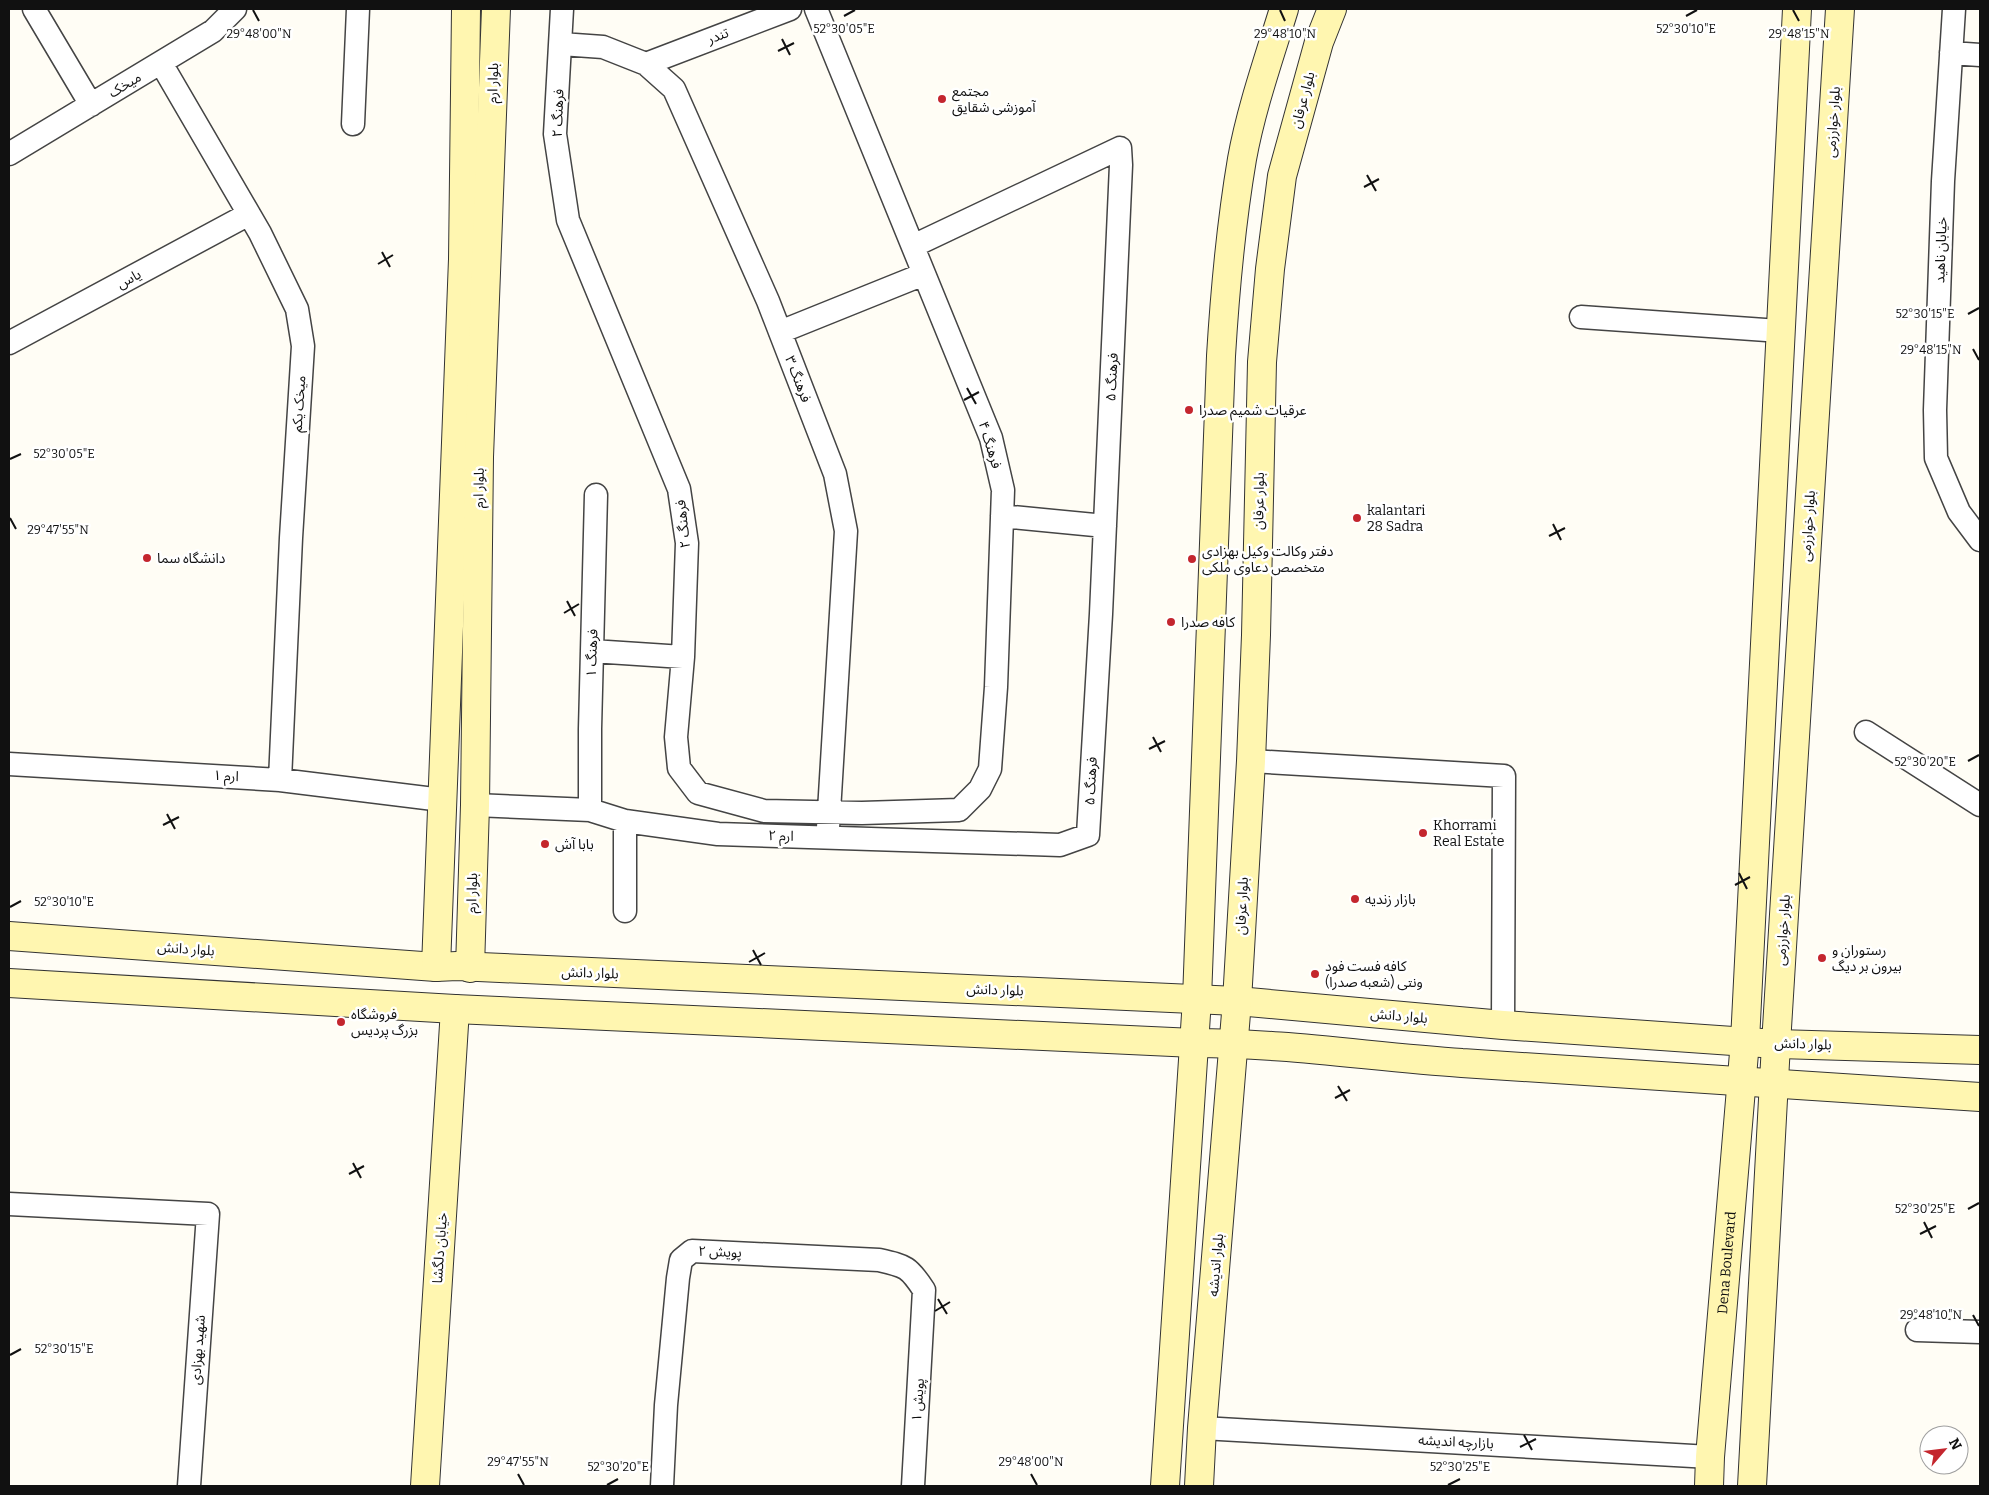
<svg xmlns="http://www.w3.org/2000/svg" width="1989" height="1495" font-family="Bitter,'Noto Sans Arabic',serif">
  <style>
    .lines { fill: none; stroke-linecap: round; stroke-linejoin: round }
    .street-casing { stroke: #444; stroke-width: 25 }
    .secondary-casing { stroke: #333; stroke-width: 30 }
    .street { stroke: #fff; stroke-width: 22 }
    .secondary { stroke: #fff6b0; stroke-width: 28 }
    .ticks { fill: none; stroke: #111; stroke-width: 2 }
    .poi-dot { fill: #c4262e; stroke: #fff; stroke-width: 2 }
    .labels { text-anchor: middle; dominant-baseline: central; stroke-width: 5; stroke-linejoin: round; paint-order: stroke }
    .street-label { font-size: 14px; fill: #111; stroke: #fff }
    .poi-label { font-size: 14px; fill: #111; stroke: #fff; text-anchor: start }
    .ticks-label { font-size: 12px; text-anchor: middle; fill: #111; stroke: #fff; stroke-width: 5; stroke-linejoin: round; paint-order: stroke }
  </style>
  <rect width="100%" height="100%" fill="#fffdf5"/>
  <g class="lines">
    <defs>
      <path id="street" d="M34,9L91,105
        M562,9L555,134L568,220L679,489L687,543L683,657L676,737L679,768L698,793L764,811L862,813L959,810L980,789L990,769L996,687L1003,490L991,438L816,9
        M1954,9L1943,181L1935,410L1936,458L1959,512L1980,540
        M561,44L603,47L646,64L674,89L768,301L835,474L846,531L828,828
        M1951,53L1980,55
        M161,63L260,233L297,309L303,346L291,538L280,780
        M646,64L790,9
        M353,124L358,9
        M9,154L213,31L235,9
        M1581,317L1781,331
        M780,332L924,274
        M9,343L249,214
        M1002,516L1105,526
        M592,651L683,657
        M1866,732L1980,805
        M1251,761L1504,776L1503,1025
        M9,764L280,780L442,800
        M475,805L590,810L625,821L718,834L1060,845L1088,835L1101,614L1121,165L1120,148L913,246
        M590,810V729L596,495
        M625,821V911
        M9,1204L208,1214L189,1486
        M1917,1330L1980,1332
        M1202,1428L1710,1457
        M662,1486L666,1405L678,1278L681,1260L692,1251L879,1260C906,1266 909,1267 924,1290L913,1486"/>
      <g id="secondary">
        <path d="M9,936L436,967L457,966L1237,1001L1503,1025L1776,1044L1980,1050"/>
        <path d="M436,967L463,259L466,9"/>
        <path d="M470,968L475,805L479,457L496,9"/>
        <path d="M9,983L455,1009L1194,1043C1284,1043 1373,1057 1462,1063C1635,1074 1808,1085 1980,1097"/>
        <path d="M425,1486L455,1009"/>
        <path d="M1165,1486L1197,999L1221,356C1225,290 1231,224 1242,159C1251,109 1269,58 1284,9"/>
        <path d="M1199,1486L1202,1428L1237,1001L1251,761L1256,635L1262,362L1270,269L1282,176L1319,42L1332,9"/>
        <path id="s1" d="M1709,1486L1710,1457L1745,1041L1797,9"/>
        <path d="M1752,1486L1776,1044L1840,9"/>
      </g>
    </defs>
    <use href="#street" class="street-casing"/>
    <use href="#secondary" class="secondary-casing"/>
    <use href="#street" class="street"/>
    <use href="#secondary" class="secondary"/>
  </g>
  <path class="ticks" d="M253,10L259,21M1280,10L1285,21M1793,10L1799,21M844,16L855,10M1686,16L1697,10M782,39L790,55M778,51L794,43M1367,175L1376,191M1364,187L1379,179M382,252L390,267M378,264L393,255M1968,314L1979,308M1973,349L1979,360M967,388L976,404M964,400L979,392M10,459L21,454M10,518L16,529M1553,524L1561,540M1549,536L1565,528M567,601L575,616M564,613L579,604M1153,737L1161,752M1149,749L1165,741M1968,761L1979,755M167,814L175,829M163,825L179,817M1739,873L1747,889M1735,885L1750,877M10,907L21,901M753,950L761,965M749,962L765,953M1338,1086L1347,1101M1335,1098L1350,1090M353,1163L361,1178M349,1174L364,1166M1968,1209L1979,1203M1924,1222L1932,1238M1920,1234L1936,1226M938,1299L947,1314M935,1311L950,1302M1973,1315L1979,1326M10,1355L21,1349M1524,1435L1532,1450M1520,1447L1536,1439M518,1474L524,1485M1031,1474L1037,1485M607,1485L618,1479M1448,1485L1460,1479"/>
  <g class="poi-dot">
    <circle cx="942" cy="99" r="5"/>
    <circle cx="1189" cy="410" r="5"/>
    <circle cx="1357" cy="518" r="5"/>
    <circle cx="147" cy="558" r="5"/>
    <circle cx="1192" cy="559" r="5"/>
    <circle cx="1171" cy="622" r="5"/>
    <circle cx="1423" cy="833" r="5"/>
    <circle cx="545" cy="844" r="5"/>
    <circle cx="1355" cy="899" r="5"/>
    <circle cx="1822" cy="958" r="5"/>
    <circle cx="1315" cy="974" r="5"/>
    <circle cx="341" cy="1022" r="5"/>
  </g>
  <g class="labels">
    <g class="street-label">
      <text transform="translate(718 36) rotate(-21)">تندر</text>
      <text transform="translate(493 83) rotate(-88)">بلوار ارم</text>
      <text transform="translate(125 85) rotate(-31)">میخک</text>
      <text transform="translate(1303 100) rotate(-75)">بلوار عرفان</text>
      <text transform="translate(558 113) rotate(-88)">فرهنگ ۲</text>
      <text transform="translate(1833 122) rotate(-86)">بلوار خوارزمی</text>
      <text transform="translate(1941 250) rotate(-88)">خیابان ناهید</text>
      <text transform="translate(129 279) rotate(-28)">یاس</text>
      <text transform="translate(1112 377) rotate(-87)">فرهنگ ۵</text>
      <text transform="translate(798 379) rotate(69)">فرهنگ ۳</text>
      <text transform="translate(299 404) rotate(-86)">میخک یکم</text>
      <text transform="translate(990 445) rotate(73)">فرهنگ ۴</text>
      <text transform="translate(479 488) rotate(-89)">بلوار ارم</text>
      <text transform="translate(1259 501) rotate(-89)">بلوار عرفان</text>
      <text transform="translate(683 524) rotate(-96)">فرهنگ ۲</text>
      <text transform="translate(1808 526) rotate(-86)">بلوار خوارزمی</text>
      <text transform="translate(592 653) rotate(-88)">فرهنگ ۱</text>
      <text transform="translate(226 776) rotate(3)">ارم ۱</text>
      <text transform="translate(1091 781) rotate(-87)">فرهنگ ۵</text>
      <text transform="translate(781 836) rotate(2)">ارم ۲</text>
      <text transform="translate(472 893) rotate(-88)">بلوار ارم</text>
      <text transform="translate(1242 906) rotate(-87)">بلوار عرفان</text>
      <text transform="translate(1783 930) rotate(-86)">بلوار خوارزمی</text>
      <text transform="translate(186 949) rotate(4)">بلوار دانش</text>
      <text transform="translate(590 973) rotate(2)">بلوار دانش</text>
      <text transform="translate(995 990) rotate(2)">بلوار دانش</text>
      <text transform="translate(1399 1016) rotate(5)">بلوار دانش</text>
      <text transform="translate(1803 1044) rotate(2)">بلوار دانش</text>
      <text transform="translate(440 1248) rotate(-86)">خیابان دلگشا</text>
      <text transform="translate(720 1252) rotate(2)">پویش ۲</text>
      <text stroke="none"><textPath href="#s1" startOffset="224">Dena Boulevard</textPath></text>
      <text transform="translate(1216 1265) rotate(-85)">بلوار اندیشه</text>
      <text transform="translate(198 1350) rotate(-86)">شهید بهزادی</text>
      <text transform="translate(918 1400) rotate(-86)">پویش ۱</text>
      <text transform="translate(1456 1442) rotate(3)">بازارچه اندیشه</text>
    </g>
    <g class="poi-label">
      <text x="952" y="91">مجتمع<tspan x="952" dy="16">آموزشی شقایق</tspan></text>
      <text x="1199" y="410">عرقیات شمیم صدرا</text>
      <text x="1367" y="510">kalantari<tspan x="1367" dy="16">28 Sadra</tspan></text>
      <text x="1202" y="551">دفتر وکالت وکیل بهزادی<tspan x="1202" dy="16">متخصص دعاوی ملکی</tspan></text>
      <text x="157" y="558">دانشگاه سما</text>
      <text x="1181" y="622">کافه صدرا</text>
      <text x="1433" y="825">Khorrami<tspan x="1433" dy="16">Real Estate</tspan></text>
      <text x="555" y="844">بابا آش</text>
      <text x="1365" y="899">بازار زندیه</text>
      <text x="1832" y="950">رستوران و<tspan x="1832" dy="16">بیرون بر دیگ</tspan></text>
      <text x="1325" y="966">کافه فست فود<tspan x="1325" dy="16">ونتی (شعبه صدرا)</tspan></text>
      <text x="351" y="1014">فروشگاه<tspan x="351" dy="16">بزرگ پردیس</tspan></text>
    </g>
  </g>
  <g class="ticks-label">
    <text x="844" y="33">52°30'05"E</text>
    <text x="1686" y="33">52°30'10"E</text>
    <text x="259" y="38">29°48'00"N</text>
    <text x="1285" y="38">29°48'10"N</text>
    <text x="1799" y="38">29°48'15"N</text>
    <text x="1925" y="318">52°30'15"E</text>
    <text x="1931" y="354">29°48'15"N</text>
    <text x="64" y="458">52°30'05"E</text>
    <text x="58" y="534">29°47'55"N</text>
    <text x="1925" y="766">52°30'20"E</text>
    <text x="64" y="906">52°30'10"E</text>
    <text x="1925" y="1213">52°30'25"E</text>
    <text x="1931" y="1319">29°48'10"N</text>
    <text x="64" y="1353">52°30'15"E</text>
    <text x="518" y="1466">29°47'55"N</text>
    <text x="1031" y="1466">29°48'00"N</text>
    <text x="618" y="1471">52°30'20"E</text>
    <text x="1460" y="1471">52°30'25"E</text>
  </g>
  <rect width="1989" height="1495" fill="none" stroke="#111111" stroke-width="20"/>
  <g transform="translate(1944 1450) rotate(62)"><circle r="24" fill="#ffffff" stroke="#a0a0a0"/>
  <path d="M0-4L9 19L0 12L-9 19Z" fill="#c4262e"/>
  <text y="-8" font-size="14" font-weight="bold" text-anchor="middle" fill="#111111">N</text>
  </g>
</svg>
